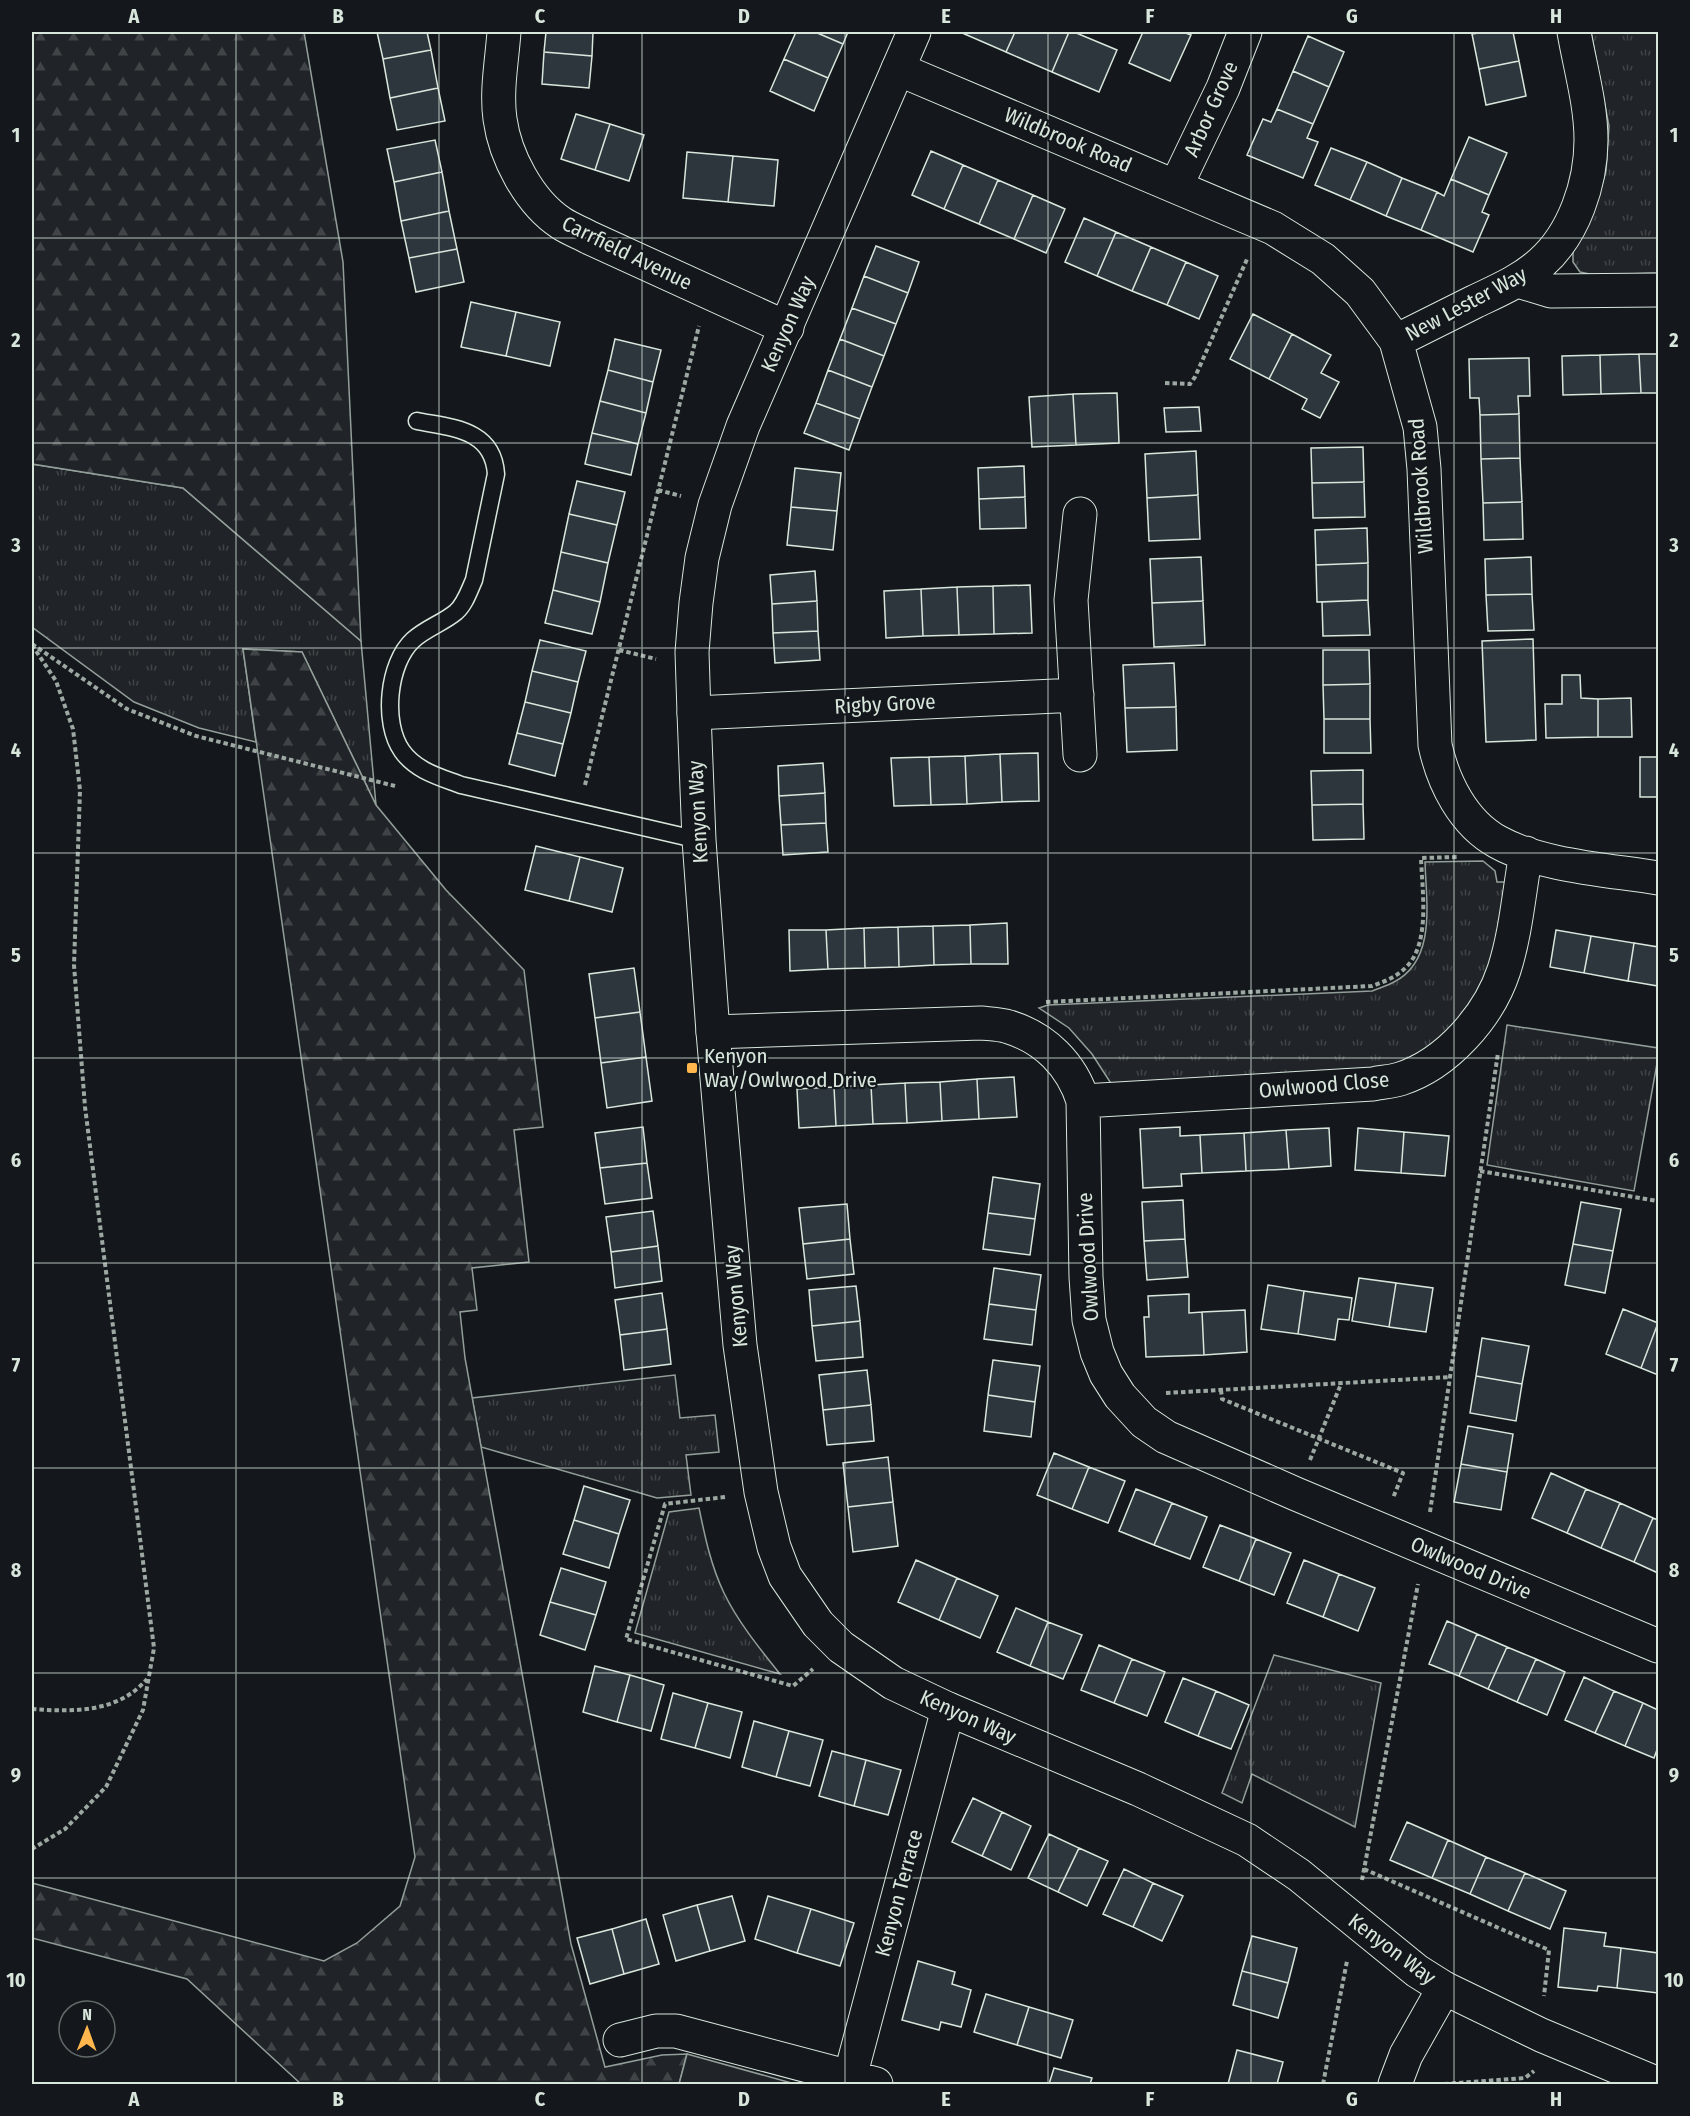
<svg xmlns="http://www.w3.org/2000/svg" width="1690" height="2116" font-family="'Fira Sans Condensed',sans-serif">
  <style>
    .grass { fill: url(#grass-tufts); stroke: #939e99; stroke-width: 1.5 }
    .forest { fill: url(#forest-firs); stroke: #939e99; stroke-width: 1.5 }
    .park { fill: #202428; stroke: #939e99; stroke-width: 1.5 }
    .building { fill: #2c363c; stroke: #d8e6dc; stroke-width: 1.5 }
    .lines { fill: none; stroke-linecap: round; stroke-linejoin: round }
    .service-casing { stroke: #d8e6dc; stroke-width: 19 }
    .minor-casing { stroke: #d8e6dc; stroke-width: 35 }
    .tertiary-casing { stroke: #d8e6dc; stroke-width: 35 }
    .path { stroke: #9da8a2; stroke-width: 4; stroke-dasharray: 4.5 3; stroke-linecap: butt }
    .service { stroke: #14181c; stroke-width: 16 }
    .minor { stroke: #14181c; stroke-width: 33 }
    .tertiary { stroke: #14181c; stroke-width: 33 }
    .grid { fill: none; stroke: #d8e6dc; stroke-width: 1.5; stroke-opacity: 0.55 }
    .poi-dot { fill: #ffb74d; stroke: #14181c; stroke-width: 2 }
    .labels { text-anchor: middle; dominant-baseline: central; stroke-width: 4.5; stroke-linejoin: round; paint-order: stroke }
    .street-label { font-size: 21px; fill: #d8e6dc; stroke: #14181c }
    .poi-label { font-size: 21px; fill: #d8e6dc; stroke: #14181c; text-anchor: start }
    .neatline { fill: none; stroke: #d8e6dc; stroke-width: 2 }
    .grid-label { font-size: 20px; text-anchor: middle; font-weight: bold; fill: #d8e6dc }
  </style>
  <defs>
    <pattern id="grass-tufts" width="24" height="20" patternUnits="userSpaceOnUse" patternTransform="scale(1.5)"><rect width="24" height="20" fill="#202428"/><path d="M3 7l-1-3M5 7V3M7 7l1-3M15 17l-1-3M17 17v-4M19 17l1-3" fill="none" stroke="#404447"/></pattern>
    <pattern id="forest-firs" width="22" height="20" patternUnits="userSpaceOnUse" patternTransform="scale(1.5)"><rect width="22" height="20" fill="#202428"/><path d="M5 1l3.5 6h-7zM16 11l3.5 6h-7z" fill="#404447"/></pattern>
  </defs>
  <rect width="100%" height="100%" fill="#14181c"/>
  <path class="grass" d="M1591,32H1658V273L1594,275L1580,272L1573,262V251L1596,205L1606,171L1609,126Z
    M32,464L183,488L361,641L376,805L302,652L243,649L256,742L199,728L134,702L32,627Z
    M1483,861L1495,871L1497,882H1507L1497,943L1487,980L1448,1032L1426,1049L1397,1064L1371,1071L1112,1085L1092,1054L1069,1028L1039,1008L1048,1005L1372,991C1379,988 1387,986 1394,982C1437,960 1426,901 1425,862Z
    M1507,1025L1658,1048V1058L1634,1191L1487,1165Z
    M675,1375L680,1418L715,1415L719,1452L686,1455L691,1495L657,1498L481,1447L472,1398Z
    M699,1508C705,1537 711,1566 724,1593C738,1622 760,1649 780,1674L635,1633L669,1512Z
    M1274,1655L1381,1683L1355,1827L1252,1774L1242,1803L1222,1793Z"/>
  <path class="forest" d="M32,32H304L343,262L361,641L183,488L32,464Z
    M243,649L302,652L376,805L446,890L524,970L543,1127L514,1130L529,1262L472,1268L477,1310L460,1312L465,1358L571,1944L605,2067L662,2055L687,2054L679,2084H301L187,1979L32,1938V1883L324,1961L357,1943L400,1906L415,1857Z"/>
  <path class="park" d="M687,2054L795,2084H679Z"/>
  <path class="building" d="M377,32H427L431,50L383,59Z
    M546,32H593L592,56L544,52Z
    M796,32H815L843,44L828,78L784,59Z
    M815,32H848L843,44Z
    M960,32H1015L1006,52Z
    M1015,32H1069L1052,72L1006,52Z
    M1069,32H1074L1117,50L1099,92L1052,72Z
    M1143,32H1183L1191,35L1170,81L1129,63Z
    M1485,32H1513L1519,61L1479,69L1472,34Z
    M1308,36L1344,52L1329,87L1293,71Z
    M431,50L438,88L390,98L383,59Z
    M544,52L592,56L589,88L542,84Z
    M784,59L828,78L814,111L770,91Z
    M1519,61L1526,96L1486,105L1479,69Z
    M1293,71L1329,87L1313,124L1277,109Z
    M438,88L445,121L397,130L390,98Z
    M1277,109L1313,124L1307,138L1318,142L1303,178L1247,155L1263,119L1271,122Z
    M576,114L610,124L595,170L561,159Z
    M610,124L644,135L629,181L595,170Z
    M1469,137L1507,153L1489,195L1451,179Z
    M435,140L442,172L394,182L387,149Z
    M1331,148L1367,162L1350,200L1315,185Z
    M931,151L963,165L944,209L912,195Z
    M687,152L733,156L728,202L683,198Z
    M733,156L778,160L774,206L728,202Z
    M1367,162L1402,178L1386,216L1350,200Z
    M963,165L998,180L979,224L944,209Z
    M442,172L449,211L401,221L394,182Z
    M1402,178L1437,192L1421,230L1386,216Z
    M1451,179L1489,195L1482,212L1489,215L1473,252L1421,230L1437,192L1444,196Z
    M998,180L1033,195L1014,239L979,224Z
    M1033,195L1065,209L1046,253L1014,239Z
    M449,211L457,249L409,258L401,221Z
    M1084,218L1116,232L1097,276L1065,262Z
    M1116,232L1151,247L1132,291L1097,276Z
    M876,246L919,262L908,293L864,276Z
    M1151,247L1186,262L1167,305L1132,291Z
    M457,249L464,282L416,292L409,258Z
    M1186,262L1218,276L1199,319L1167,305Z
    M864,276L908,293L896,324L852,308Z
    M471,302L516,312L506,356L461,347Z
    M852,308L896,324L884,356L840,339Z
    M516,312L560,322L550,366L506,356Z
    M1253,314L1292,334L1269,379L1230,359Z
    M1292,334L1331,355L1321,373L1339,382L1320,418L1302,409L1307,399L1269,379Z
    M615,339L661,350L653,382L608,370Z
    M840,339L884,356L872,387L828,370Z
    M1639,354H1658V393H1641Z
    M1639,354L1641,393L1601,394L1600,355Z
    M1600,355L1601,394L1563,395L1562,356Z
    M1529,358L1530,396H1518L1519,414L1480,415L1479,398H1470L1469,359Z
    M608,370L653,382L646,413L600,401Z
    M828,370L872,387L860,419L816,403Z
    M1117,393L1119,443L1076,445L1073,394Z
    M1073,394L1076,445L1032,447L1029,397Z
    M600,401L646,413L638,444L592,433Z
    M816,403L860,419L849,450L804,433Z
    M1199,407L1201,431L1166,432L1164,408Z
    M1519,414L1520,458L1481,459L1480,415Z
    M592,433L638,444L631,475L585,464Z
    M1363,447L1364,482L1312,483L1311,448Z
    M1196,451L1198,495L1147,498L1145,454Z
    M1520,458L1522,502L1483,503L1481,459Z
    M1024,466L1025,497L979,499L978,468Z
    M795,468L841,473L837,511L791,507Z
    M577,481L625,492L617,525L569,514Z
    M1364,482L1365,517L1313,518L1312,483Z
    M1198,495L1200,539L1149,541L1147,498Z
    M1025,497L1026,528L980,529L979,499Z
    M1522,502L1523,539L1484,540L1483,503Z
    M791,507L837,511L833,550L787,545Z
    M569,514L617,525L608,563L561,552Z
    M1367,528L1368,563L1316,565L1315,530Z
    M561,552L608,563L600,602L553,590Z
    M1201,557L1203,601L1152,603L1150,559Z
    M1531,557L1532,594L1486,595L1485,559Z
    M1368,563V600L1317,602L1316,565Z
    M815,571L817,601L772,604L770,575Z
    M1030,585L1032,633L994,634L993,586Z
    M993,586L994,634L959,635L957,587Z
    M957,587L959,635L923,636L921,589Z
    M921,589L923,636L886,638L884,591Z
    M553,590L600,602L592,634L545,623Z
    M1532,594L1534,630L1488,631L1486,595Z
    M1368,600L1370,635L1323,636L1322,602Z
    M817,601L818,631L773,633L772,604Z
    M1203,601L1205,645L1154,647L1152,603Z
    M818,631L820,660L775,663L773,633Z
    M1533,639L1536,740L1486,742L1482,641Z
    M540,640L586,651L578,682L532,671Z
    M1323,650H1369L1370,684L1323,685Z
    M1174,663L1176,707L1125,708L1123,665Z
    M532,671L578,682L571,713L525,702Z
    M1562,675H1580L1581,698L1598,699V737L1546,738L1545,704H1562Z
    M1370,684V719H1324L1323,685Z
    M1631,698L1632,737H1598V699Z
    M525,702L571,713L563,744L517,733Z
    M1176,707L1177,750L1127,752L1125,708Z
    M1324,719H1370L1371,753H1324Z
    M517,733L563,744L555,776L509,764Z
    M1038,753L1039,801L1002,802L1000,754Z
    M1000,754L1002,802L967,804L965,756Z
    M965,756L967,804L931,805L929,757Z
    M929,757L931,805L894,806L891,758Z
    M1640,757H1658V797H1640Z
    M823,763L825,793L779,796L778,766Z
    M1363,770V804L1312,805L1311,771Z
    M825,793L826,823L781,825L779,796Z
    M1363,804L1364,839L1313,840L1312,805Z
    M826,823L828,852L783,855L781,825Z
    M536,846L580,857L569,901L525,890Z
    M580,857L623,868L612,912L569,901Z
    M1007,923L1008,964H971L970,925Z
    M970,925L971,964L934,965L933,926Z
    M933,926L934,965L899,967L898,927Z
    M898,927L899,967L865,968L864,928Z
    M864,928L865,968L828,969L826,930Z
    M789,930H826L828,969L790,971Z
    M1556,930L1591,936L1584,973L1550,967Z
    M1591,936L1634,943L1628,981L1584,973Z
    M1634,943L1658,947V986L1628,981Z
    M634,968L640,1012L595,1018L589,974Z
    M640,1012L646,1057L601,1063L595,1018Z
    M646,1057L652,1101L607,1108L601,1063Z
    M1014,1077L1017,1117L979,1119L977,1079Z
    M977,1079L979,1119L942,1121L940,1082Z
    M940,1082L942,1121L907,1123L905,1083Z
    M905,1083L907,1123L873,1124L871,1085Z
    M871,1085L873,1124L836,1126L834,1087Z
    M834,1087L836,1126L799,1128L797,1089Z
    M643,1127L647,1163L600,1168L595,1133Z
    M1180,1127V1136L1200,1135L1202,1173L1181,1174L1182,1186L1143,1188L1140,1129Z
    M1329,1128L1331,1166L1289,1169L1286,1130Z
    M1358,1128L1404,1132L1401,1173L1355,1170Z
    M1286,1130L1289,1169L1246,1171L1244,1133Z
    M1404,1132L1449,1136L1445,1176L1401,1173Z
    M1244,1133L1246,1171L1202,1173L1200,1135Z
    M647,1163L652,1198L605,1204L600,1168Z
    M993,1177L1040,1184L1035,1219L988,1213Z
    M1183,1200L1185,1239L1144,1241L1142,1202Z
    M1581,1202L1621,1209L1613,1251L1573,1244Z
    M847,1204L850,1239L803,1244L799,1208Z
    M653,1211L658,1246L611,1252L606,1217Z
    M988,1213L1035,1219L1030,1255L983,1249Z
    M850,1239L854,1274L807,1279L803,1244Z
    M1185,1239L1188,1277L1147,1280L1144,1241Z
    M1573,1244L1613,1251L1605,1293L1565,1285Z
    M658,1246L662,1281L615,1288L611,1252Z
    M994,1268L1041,1275L1036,1310L989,1304Z
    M1359,1278L1396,1283L1389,1327L1352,1321Z
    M1396,1283L1433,1288L1426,1332L1389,1327Z
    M1268,1285L1304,1291L1298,1334L1261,1329Z
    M856,1286L860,1321L812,1326L809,1290Z
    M1304,1291L1352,1298L1349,1320L1338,1319L1335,1340L1298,1334Z
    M662,1293L667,1329L620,1335L615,1300Z
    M1189,1294V1313L1202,1312L1204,1355L1146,1357L1144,1317H1149L1148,1296Z
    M989,1304L1036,1310L1032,1345L984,1339Z
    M1623,1309L1658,1323L1641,1368L1606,1354Z
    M1245,1310L1247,1352L1204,1355L1202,1312Z
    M860,1321L863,1357L816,1361L812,1326Z
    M1658,1323V1375L1641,1368Z
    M667,1329L671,1364L624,1370L620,1335Z
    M1482,1338L1529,1346L1522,1384L1476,1376Z
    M993,1360L1040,1366L1035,1402L988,1395Z
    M867,1370L871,1405L823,1410L819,1375Z
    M1476,1376L1522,1384L1516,1421L1470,1413Z
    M988,1395L1035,1402L1031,1437L984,1431Z
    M871,1405L874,1441L827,1445L823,1410Z
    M1468,1426L1513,1434L1507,1472L1461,1464Z
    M1054,1453L1089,1467L1072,1509L1037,1495Z
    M888,1457L893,1502L848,1507L843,1463Z
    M1461,1464L1507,1472L1501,1510L1454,1502Z
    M1089,1467L1125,1481L1108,1523L1072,1509Z
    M1551,1473L1586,1489L1567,1533L1532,1518Z
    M584,1486L630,1500L619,1534L574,1520Z
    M1136,1489L1172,1503L1154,1545L1119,1531Z
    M1586,1489L1620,1503L1601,1548L1567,1533Z
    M893,1502L898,1546L853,1552L848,1507Z
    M1172,1503L1207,1517L1190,1559L1154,1545Z
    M1620,1503L1653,1518L1634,1562L1601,1548Z
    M1653,1518L1658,1520V1573L1634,1562Z
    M574,1520L619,1534L609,1568L563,1554Z
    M1220,1525L1256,1539L1239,1581L1203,1567Z
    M1256,1539L1291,1553L1274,1595L1239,1581Z
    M916,1560L957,1578L939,1620L898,1602Z
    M1304,1560L1339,1574L1323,1617L1287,1603Z
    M561,1568L606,1582L596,1615L550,1602Z
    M1339,1574L1375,1588L1358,1631L1323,1617Z
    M957,1578L998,1596L980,1638L939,1620Z
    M550,1602L596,1615L585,1650L540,1635Z
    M1016,1608L1048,1622L1030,1666L997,1652Z
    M1447,1621L1477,1634L1459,1676L1429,1664Z
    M1048,1622L1082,1635L1063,1679L1030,1666Z
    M1477,1634L1507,1647L1488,1689L1459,1676Z
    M1099,1645L1132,1659L1114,1703L1081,1690Z
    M1507,1647L1536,1659L1517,1702L1488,1689Z
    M1132,1659L1165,1672L1147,1716L1114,1703Z
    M1536,1659L1565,1672L1547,1715L1517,1702Z
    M595,1666L630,1675L617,1722L583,1712Z
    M630,1675L664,1685L651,1731L617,1722Z
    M1584,1677L1614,1691L1595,1733L1565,1720Z
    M1183,1678L1216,1691L1198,1736L1165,1722Z
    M1216,1691L1249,1705L1231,1749L1198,1736Z
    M1614,1691L1643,1703L1625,1746L1595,1733Z
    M673,1693L708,1703L695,1748L661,1739Z
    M708,1703L742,1712L730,1758L695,1748Z
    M1643,1703L1658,1710V1747L1654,1758L1625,1746Z
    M754,1721L789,1731L776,1777L742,1767Z
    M789,1731L823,1740L810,1786L776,1777Z
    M832,1751L866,1760L854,1806L819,1796Z
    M866,1760L901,1770L888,1815L854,1806Z
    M973,1798L1002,1812L982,1856L952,1842Z
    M1002,1812L1031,1826L1011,1870L982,1856Z
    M1407,1822L1448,1840L1432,1878L1390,1860Z
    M1049,1834L1079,1848L1058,1892L1028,1878Z
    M1448,1840L1486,1857L1470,1894L1432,1878Z
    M1079,1848L1108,1861L1087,1906L1058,1892Z
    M1486,1857L1525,1873L1508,1911L1470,1894Z
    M1124,1869L1153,1883L1133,1927L1103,1914Z
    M1525,1873L1566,1891L1550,1929L1508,1911Z
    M1153,1883L1183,1896L1162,1941L1133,1927Z
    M732,1896L745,1941L710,1951L697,1905Z
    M768,1896L811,1909L797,1953L755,1939Z
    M697,1905L710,1951L676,1961L663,1915Z
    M811,1909L854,1923L840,1966L797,1953Z
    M646,1919L659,1964L624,1974L612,1929Z
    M1564,1928L1606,1933L1604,1946L1621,1948L1617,1988L1598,1986L1597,1991L1558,1987Z
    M612,1929L624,1974L590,1984L577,1938Z
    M1252,1936L1297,1948L1288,1983L1242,1971Z
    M1621,1948L1658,1953V1993L1617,1988Z
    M918,1961L955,1972L952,1984L971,1990L961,2027L941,2022L939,2030L902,2020Z
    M1242,1971L1288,1983L1278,2018L1233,2005Z
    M986,1994L1029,2007L1017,2045L974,2032Z
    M1029,2007L1073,2020L1061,2058L1017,2045Z
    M1237,2050L1283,2062L1277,2084H1228Z
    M1054,2068L1092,2078L1090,2084H1049Z"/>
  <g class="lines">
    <defs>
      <path id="service" d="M417,421C452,428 493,429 496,474L474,580C469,591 465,604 456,612C443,623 426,628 413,640C388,663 382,723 402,751C416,771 440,777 461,785L699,840"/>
      <path id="minor" d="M504,32C502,60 496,91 500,119C505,156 529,202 561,223C570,229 581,233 590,238L787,328
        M898,69L1273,228L1323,259L1360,292L1396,341L1420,427L1424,469L1435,745C1443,782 1463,823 1498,842C1541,866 1610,870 1658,878
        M1176,186L1223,88L1245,32
        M1518,281L1551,291L1658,290
        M1396,341C1422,328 1448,315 1474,302C1497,291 1521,281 1541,263C1574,234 1591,183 1591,140C1591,104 1580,67 1574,32
        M694,713L1077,695
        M1080,755L1071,600L1080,514
        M713,1032L981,1023C990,1024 1000,1024 1009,1027C1045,1038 1072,1065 1083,1101L1086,1277L1089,1320L1097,1352L1106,1374L1120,1396L1144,1422L1166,1437L1296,1494L1658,1646
        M1083,1101L1373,1084C1381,1082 1391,1082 1400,1079C1447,1064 1489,1016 1504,970C1516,933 1519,892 1526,853
        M620,2040L656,2031H676L876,2084
        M850,2077L948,1709
        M1395,2084L1406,2055L1444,1988"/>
      <path id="tertiary" d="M914,32L743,426L715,505L702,558L696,603L692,652L694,713L699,840L713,1032L740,1345L761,1492L774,1547L785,1576L818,1624L841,1647L893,1683L948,1709L1138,1789L1247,1840L1299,1875L1417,1971L1444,1988L1541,2035L1658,2084"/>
    </defs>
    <use href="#service" class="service-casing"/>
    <use href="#minor" class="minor-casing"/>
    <use href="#tertiary" class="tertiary-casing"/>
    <path class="path" d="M1165,383L1190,384L1195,377L1248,257
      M658,490L681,496
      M32,644L127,709L196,736L395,786
      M32,645L56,681L73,729L80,790L74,965L85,1107L154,1648L143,1710L106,1787L65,1829L32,1849
      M619,650L656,659
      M585,785L699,326
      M1046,1002L1372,986C1386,981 1399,976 1409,964C1430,939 1422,889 1421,858L1457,857
      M1480,1171L1658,1201
      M1221,1390L1222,1399L1403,1473L1393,1498
      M1166,1393L1450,1377
      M1310,1460L1341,1384
      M725,1497L665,1504L626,1639L793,1686L813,1669
      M1430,1512L1498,1053
      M32,1709C73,1712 118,1713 147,1679
      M1364,1869L1549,1950L1544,1996
      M1362,1880L1418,1584
      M1323,2084L1347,1961
      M1444,2084L1525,2078L1534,2071"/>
    <use href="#service" class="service"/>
    <use href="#minor" class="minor"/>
    <use href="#tertiary" class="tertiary"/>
  </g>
  <path class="grid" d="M236,32V2084M439,32V2084M642,32V2084M845,32V2084M1048,32V2084M1251,32V2084M1454,32V2084M32,238H1658M32,443H1658M32,648H1658M32,853H1658M32,1058H1658M32,1263H1658M32,1468H1658M32,1673H1658M32,1878H1658"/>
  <rect class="poi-dot" x="686" y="1062" width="12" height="12" rx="3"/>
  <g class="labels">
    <g class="street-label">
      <text transform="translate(1211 109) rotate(-66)">Arbor Grove</text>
      <text transform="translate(1068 140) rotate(23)">Wildbrook Road</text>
      <text transform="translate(627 253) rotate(26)">Carrfield Avenue</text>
      <text transform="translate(1466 304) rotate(-28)">New Lester Way</text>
      <text transform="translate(788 324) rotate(-66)">Kenyon Way</text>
      <text transform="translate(1421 486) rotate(-94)">Wildbrook Road</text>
      <text transform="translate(885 704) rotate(-3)">Rigby Grove</text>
      <text transform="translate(698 812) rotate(-93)">Kenyon Way</text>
      <text transform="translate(1324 1085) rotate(-5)">Owlwood Close</text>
      <text transform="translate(1088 1257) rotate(-93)">Owlwood Drive</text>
      <text transform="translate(736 1296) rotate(-95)">Kenyon Way</text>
      <text transform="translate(1471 1568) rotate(23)">Owlwood Drive</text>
      <text transform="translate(968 1717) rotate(24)">Kenyon Way</text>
      <text transform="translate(899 1893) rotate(-75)">Kenyon Terrace</text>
      <text transform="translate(1392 1949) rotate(37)">Kenyon Way</text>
    </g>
    <g class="poi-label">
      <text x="704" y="1056">Kenyon<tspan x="704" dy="24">Way/Owlwood Drive</tspan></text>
    </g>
  </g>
  <rect width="1690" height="2116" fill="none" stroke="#14181c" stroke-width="66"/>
  <g transform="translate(87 2029) rotate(1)"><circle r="28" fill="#14181c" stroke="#626a69" stroke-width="1.5"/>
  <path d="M0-4.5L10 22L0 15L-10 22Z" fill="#ffb74d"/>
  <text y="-9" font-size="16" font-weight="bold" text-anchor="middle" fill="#d8e6dc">N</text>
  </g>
  <rect x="33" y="33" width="1624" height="2050" class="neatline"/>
  <g class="grid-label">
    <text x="134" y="23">A</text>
    <text x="338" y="23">B</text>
    <text x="540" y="23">C</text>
    <text x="744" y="23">D</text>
    <text x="946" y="23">E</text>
    <text x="1150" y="23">F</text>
    <text x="1352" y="23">G</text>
    <text x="1556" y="23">H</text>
    <text x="16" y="142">1</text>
    <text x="1674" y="142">1</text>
    <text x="16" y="347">2</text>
    <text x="1674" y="347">2</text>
    <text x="16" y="552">3</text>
    <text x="1674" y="552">3</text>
    <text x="16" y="757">4</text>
    <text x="1674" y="757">4</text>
    <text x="16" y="962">5</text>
    <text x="1674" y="962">5</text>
    <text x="16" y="1167">6</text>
    <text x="1674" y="1167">6</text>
    <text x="16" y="1372">7</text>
    <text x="1674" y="1372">7</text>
    <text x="16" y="1577">8</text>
    <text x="1674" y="1577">8</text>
    <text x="16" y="1782">9</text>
    <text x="1674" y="1782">9</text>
    <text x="16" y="1987">10</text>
    <text x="1674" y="1987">10</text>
    <text x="134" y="2106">A</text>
    <text x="338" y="2106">B</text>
    <text x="540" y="2106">C</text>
    <text x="744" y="2106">D</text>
    <text x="946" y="2106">E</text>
    <text x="1150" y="2106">F</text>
    <text x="1352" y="2106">G</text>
    <text x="1556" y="2106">H</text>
  </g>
</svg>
